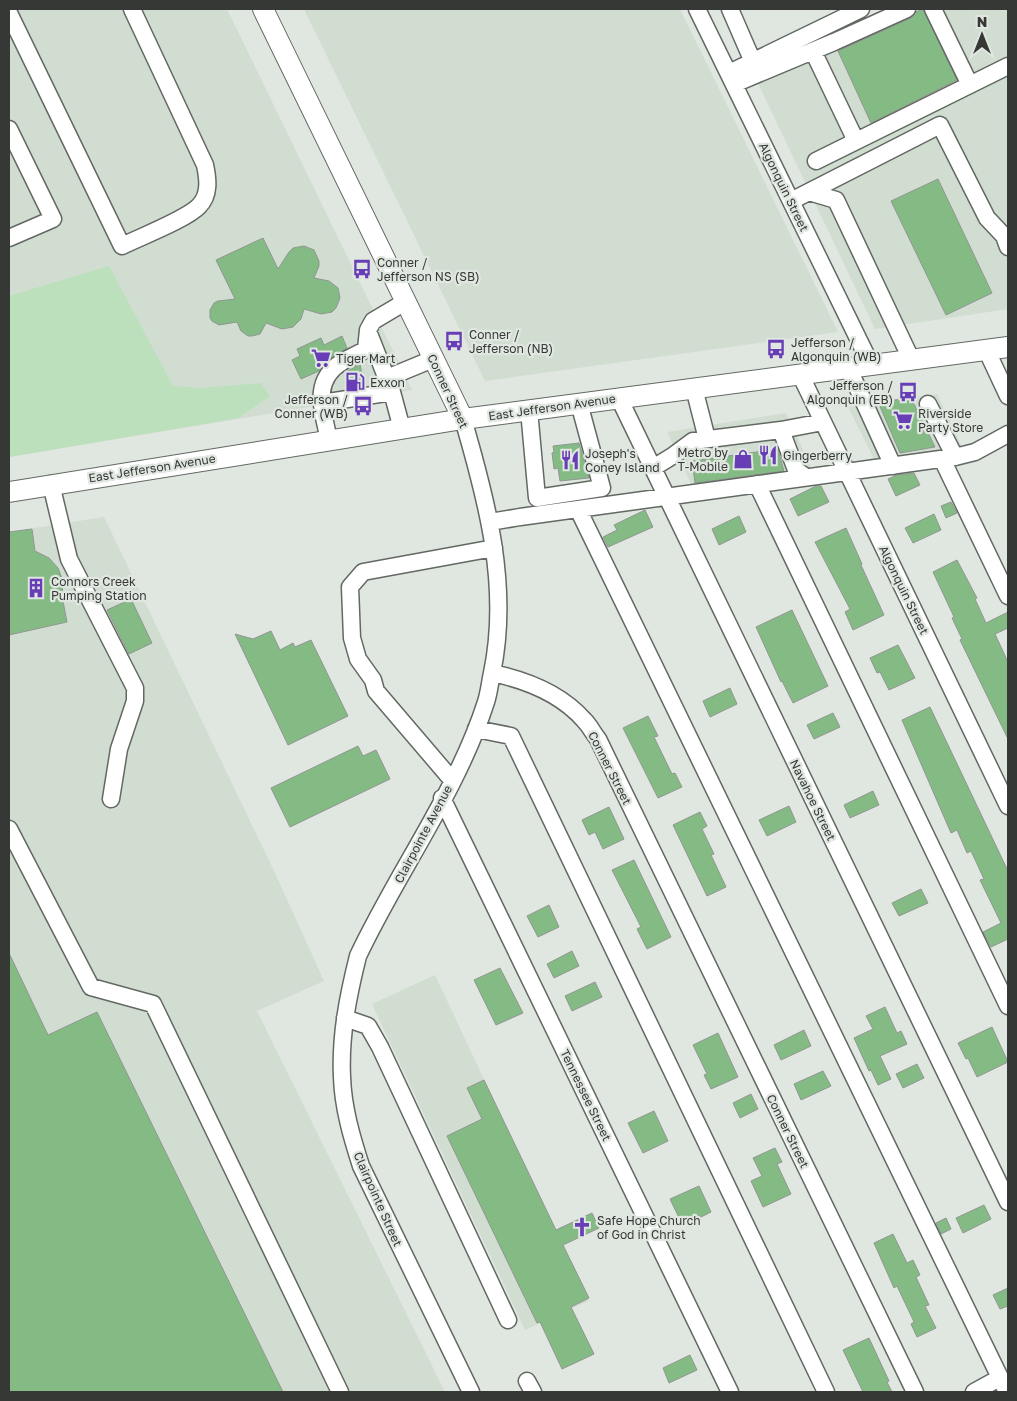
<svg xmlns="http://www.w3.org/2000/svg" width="1017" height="1401" font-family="'Golos Text',sans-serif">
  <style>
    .built { fill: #d1ddd1 }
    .green { fill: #bbe0bb }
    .building { fill: #84bb85; stroke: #919691 }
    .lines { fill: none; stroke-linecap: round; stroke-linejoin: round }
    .minor-casing { stroke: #626862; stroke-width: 19 }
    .major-casing { stroke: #626862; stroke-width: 22 }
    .minor { stroke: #fff; stroke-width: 16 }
    .major { stroke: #fff; stroke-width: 20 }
    .labels { text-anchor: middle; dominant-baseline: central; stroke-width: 4.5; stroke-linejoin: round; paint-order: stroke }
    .street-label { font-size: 12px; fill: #363836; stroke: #e0e6e0 }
    .poi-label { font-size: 12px; fill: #363836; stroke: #e0e6e0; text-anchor: start }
  </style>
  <rect width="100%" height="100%" fill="#e0e6e0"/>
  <path class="built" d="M9,9H227L412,390L9,457Z
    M304,9H680L838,332L485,381Z
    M893,9H1008V309L875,329L754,75Z
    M937,394L963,449L875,461L848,407Z
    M786,413L811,467L692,486L667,432Z
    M104,517L274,871L324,981L257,1011L445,1392H9V532Z
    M435,975L588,1301L525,1330L372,1004Z"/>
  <path class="green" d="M109,266L173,386L200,388L261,383L270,396L238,418L9,457V296Z"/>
  <path class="building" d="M923,9L957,80L871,123L838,51L911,18L916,12Z
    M938,179L992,293L946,315L891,201Z
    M263,238L278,269L289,252L293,248L304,246L314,250L319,261V266L314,278L329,281L338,288L340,298L336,308L332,312L321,314L304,309L301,319L293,327L282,329L266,323L260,334L252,336H248L241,331L237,322L219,325L212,321L210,318V310L214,303L218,301L235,299L216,260Z
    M342,336L347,348L326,362L319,371L301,379L292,360L300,356L297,349L321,338L324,345Z
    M360,364L364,386L349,389L346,372Z
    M911,398L935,447L900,453L878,402Z
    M579,443L589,478L560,481L558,468L554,469L552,453L554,452L553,446Z
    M778,449L784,471L695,483L692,461Z
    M914,473L920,485L896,496L888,479L897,475Z
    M816,486H821L829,502L798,516L790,499Z
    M951,502L957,513L946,518L941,506Z
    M645,510L653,527L608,547L603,537L617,530L614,525Z
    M934,514L941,530L913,543L905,528Z
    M739,516L746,532L719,545L712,529Z
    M846,528L862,564L861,565L884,615L853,630L845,612L850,609L815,542Z
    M32,529L35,551L49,558L58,568L63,581L62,596L67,622L9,635V532Z
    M957,560L977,598L975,599L986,623L1008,612V628L995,634L1008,662V739L960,640L962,639L952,618L954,617L933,572Z
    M131,599L152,643L129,654L107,610Z
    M792,610L828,686L793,703L782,681L781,682L756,627Z
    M271,631L280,650L293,643L295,647L311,640L348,716L288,745L235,634L253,639Z
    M898,645L915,678L889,690L880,672L877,673L870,658Z
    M730,688L737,704L710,717L703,701Z
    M930,707L1008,871V939L991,947L983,932L1001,923L980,880L984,879L971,851L967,853L957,830L951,833L902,720Z
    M833,713L840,727L814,739L807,725Z
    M648,716L658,736L654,737L672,774L675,773L682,787L658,798L623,728Z
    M358,746L363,756L376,750L390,779L290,827L271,788Z
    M873,791L879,805L850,818L844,805Z
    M789,806L796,822L767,836L759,820Z
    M609,807L624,839L603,849L595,832L589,835L582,820Z
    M700,812L707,826L702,829L714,854L711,855L726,887L707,896L673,825Z
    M634,860L671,937L647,949L637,929L641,927L612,870Z
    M921,889L928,903L899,916L892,903Z
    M549,905L559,927L538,937L527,916Z
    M572,951L579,966L554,978L547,964Z
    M9,953L48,1035L97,1012L283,1392H9Z
    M500,968L523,1013L496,1025L474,980Z
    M595,982L602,997L572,1011L565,996Z
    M885,1007L897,1033L901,1031L907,1044L880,1056L891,1079L878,1085L871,1070L869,1071L854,1038L873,1029L866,1016Z
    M992,1027L1008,1062L977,1077L968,1058L966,1059L958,1043Z
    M804,1030L811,1046L781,1060L774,1045Z
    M718,1033L738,1077L711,1089L704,1075L707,1074L693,1045Z
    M917,1064L924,1078L903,1088L896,1074Z
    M823,1071L831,1086L801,1100L794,1084Z
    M484,1080L556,1230L592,1213L599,1228L563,1245L589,1298L571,1307L594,1354L562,1369L540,1322L537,1323L447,1136L482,1119L467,1088Z
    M751,1094L758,1109L740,1118L733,1103Z
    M654,1111L668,1141L643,1153L628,1123Z
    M775,1148L782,1162L777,1164L791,1194L763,1207L751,1181L762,1176L753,1158Z
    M699,1186L711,1212L683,1226L670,1199Z
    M984,1205L991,1219L963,1233L956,1218Z
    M946,1218L951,1229L941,1234L936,1223Z
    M893,1234L907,1263L913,1260L920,1275L916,1277L929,1305L925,1306L936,1328L917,1337L911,1324L914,1322L897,1286L894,1288L874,1243Z
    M1008,1288V1306L1000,1309L993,1295Z
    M869,1338L889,1381L887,1382L892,1392H863L843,1350Z
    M690,1355L697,1370L669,1383L663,1368Z"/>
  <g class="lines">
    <defs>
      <path id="minor" d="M697,9L871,365
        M730,9L753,62
        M933,9L970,85
        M9,13L122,246C140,237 187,219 199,206C210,195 208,179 205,165L132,9
        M813,51L856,141
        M729,73L861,9
        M734,84L834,42L907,9
        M9,129L53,219L9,238
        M816,161L1008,66
        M809,192L836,200L911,359
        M791,201L940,125L987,218L1004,236L1008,247
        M368,331L392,392
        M986,349L1008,396
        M848,367L893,466
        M800,374L1008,806
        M387,378L433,359
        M694,388L707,439
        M619,398L1008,1202
        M322,403L392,392L402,429
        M928,404L955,457
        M529,410L537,498L602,488L579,403
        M463,419C487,501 510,587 492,673C490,682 489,693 486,702C457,792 398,871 358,956C348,996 340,1036 342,1077C343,1108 352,1138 361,1166L471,1392
        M781,430L823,422
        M329,440C323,411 311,381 342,362C350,357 357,355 366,349L368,330L373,321L405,302
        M942,459L1008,596
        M653,468L674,455L693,441L781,430L796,470L806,477
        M51,484L69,559L135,688V701L119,749L111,799
        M757,484L1008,1006
        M578,509L1007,1392
        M490,522L520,517L955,457L975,452L1008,434
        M492,673C526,680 561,694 584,720C590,726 593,733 598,739L915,1392
        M476,729L511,736L826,1392
        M452,780L376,691L373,680L358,659L352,638L350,587L363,572L494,548
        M442,798L730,1392
        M9,829L91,987L153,1004L340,1392
        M345,1018L368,1026L380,1047L508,1320
        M527,1381L533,1392
        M974,1392L994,1381"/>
      <path id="major" d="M263,9L463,419
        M9,492L463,419L1008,347"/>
    </defs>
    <use href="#minor" class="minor-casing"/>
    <use href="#major" class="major-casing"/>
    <use href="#minor" class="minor"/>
    <use href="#major" class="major"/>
  </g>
  <defs>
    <symbol id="bus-bare" viewBox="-9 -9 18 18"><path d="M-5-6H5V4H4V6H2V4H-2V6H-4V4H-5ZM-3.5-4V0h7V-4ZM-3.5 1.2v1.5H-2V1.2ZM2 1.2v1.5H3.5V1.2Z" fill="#683eb6" stroke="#e0e6e0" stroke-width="2.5" paint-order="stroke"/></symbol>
    <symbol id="supermarket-bare" viewBox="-9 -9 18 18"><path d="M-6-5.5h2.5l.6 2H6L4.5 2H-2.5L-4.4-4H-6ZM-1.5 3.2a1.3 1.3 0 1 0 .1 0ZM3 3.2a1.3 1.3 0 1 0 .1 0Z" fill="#683eb6" stroke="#e0e6e0" stroke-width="2.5" paint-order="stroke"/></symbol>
    <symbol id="fuel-bare" viewBox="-9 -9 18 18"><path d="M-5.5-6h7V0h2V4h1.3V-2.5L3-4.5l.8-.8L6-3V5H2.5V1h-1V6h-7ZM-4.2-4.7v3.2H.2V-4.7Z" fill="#683eb6" stroke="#e0e6e0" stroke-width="2.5" paint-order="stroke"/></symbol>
    <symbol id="restaurant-bare" viewBox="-9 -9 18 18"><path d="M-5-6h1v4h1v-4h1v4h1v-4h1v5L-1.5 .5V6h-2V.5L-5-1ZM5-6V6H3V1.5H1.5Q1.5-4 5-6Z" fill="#683eb6" stroke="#e0e6e0" stroke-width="2.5" paint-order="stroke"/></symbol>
    <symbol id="shop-bare" viewBox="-9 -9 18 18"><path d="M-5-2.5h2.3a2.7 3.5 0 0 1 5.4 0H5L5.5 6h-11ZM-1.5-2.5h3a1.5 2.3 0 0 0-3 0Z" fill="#683eb6" stroke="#e0e6e0" stroke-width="2.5" paint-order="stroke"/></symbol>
    <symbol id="building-bare" viewBox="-9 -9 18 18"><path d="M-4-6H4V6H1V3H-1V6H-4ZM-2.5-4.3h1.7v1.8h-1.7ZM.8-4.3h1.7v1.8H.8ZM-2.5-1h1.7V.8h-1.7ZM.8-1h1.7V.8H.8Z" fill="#683eb6" stroke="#e0e6e0" stroke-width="2.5" paint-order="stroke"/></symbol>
    <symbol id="church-bare" viewBox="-9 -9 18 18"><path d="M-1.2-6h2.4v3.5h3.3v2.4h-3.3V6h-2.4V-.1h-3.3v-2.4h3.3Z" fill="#683eb6" stroke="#e0e6e0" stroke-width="2.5" paint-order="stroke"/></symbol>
  </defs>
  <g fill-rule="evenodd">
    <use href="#bus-bare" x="348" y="255" width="28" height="28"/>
    <use href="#bus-bare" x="440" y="327" width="28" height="28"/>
    <use href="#bus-bare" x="762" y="335" width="28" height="28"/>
    <use href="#supermarket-bare" x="307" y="344" width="28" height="28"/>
    <use href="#fuel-bare" x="341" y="368" width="28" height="28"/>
    <use href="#bus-bare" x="894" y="378" width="28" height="28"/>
    <use href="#bus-bare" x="349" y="392" width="28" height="28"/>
    <use href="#supermarket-bare" x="889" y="406" width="28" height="28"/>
    <use href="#restaurant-bare" x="754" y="441" width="28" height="28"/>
    <use href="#shop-bare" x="729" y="445" width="28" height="28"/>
    <use href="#restaurant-bare" x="556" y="446" width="28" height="28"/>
    <use href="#building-bare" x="22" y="574" width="28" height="28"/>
    <use href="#church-bare" x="568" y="1213" width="28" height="28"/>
  </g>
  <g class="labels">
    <g class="street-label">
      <text transform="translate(784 187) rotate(64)">Algonquin Street</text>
      <text transform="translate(448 391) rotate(65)">Conner Street</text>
      <text transform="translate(552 407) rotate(-8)">East Jefferson Avenue</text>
      <text transform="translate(152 468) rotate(-9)">East Jefferson Avenue</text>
      <text transform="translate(904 590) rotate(64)">Algonquin Street</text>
      <text transform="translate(610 768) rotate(63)">Conner Street</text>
      <text transform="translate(813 800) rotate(64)">Navahoe Street</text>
      <text transform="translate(423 834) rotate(-62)">Clairpointe Avenue</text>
      <text transform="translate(586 1095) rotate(64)">Tennessee Street</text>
      <text transform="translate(788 1131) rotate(64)">Conner Street</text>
      <text transform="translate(378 1199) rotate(66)">Clairpointe Street</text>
    </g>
    <g class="poi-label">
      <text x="377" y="262">Conner /<tspan x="377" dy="14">Jefferson NS (SB)</tspan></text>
      <text x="469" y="334">Conner /<tspan x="469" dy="14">Jefferson (NB)</tspan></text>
      <text x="791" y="342">Jefferson /<tspan x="791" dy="14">Algonquin (WB)</tspan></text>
      <text x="336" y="358">Tiger Mart</text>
      <text x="370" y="382">Exxon</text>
      <text x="893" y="385" text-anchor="end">Jefferson /<tspan x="893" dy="14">Algonquin (EB)</tspan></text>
      <text x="348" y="399" text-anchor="end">Jefferson /<tspan x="348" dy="14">Conner (WB)</tspan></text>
      <text x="918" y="413">Riverside<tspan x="918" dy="14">Party Store</tspan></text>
      <text x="728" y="452" text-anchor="end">Metro by<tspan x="728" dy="14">T-Mobile</tspan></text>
      <text x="585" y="453">Joseph's<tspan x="585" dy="14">Coney Island</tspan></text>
      <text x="783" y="455">Gingerberry</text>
      <text x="51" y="581">Connors Creek<tspan x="51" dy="14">Pumping Station</tspan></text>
      <text x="597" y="1220">Safe Hope Church<tspan x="597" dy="14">of God in Christ</tspan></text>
    </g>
  </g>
  <rect width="1017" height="1401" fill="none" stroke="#363836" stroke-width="20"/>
  <g transform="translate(982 35)" stroke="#e0e6e0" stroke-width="4" paint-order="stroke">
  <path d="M0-4L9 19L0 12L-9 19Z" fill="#363836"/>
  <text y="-8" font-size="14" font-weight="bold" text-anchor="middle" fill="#363836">N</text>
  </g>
</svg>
